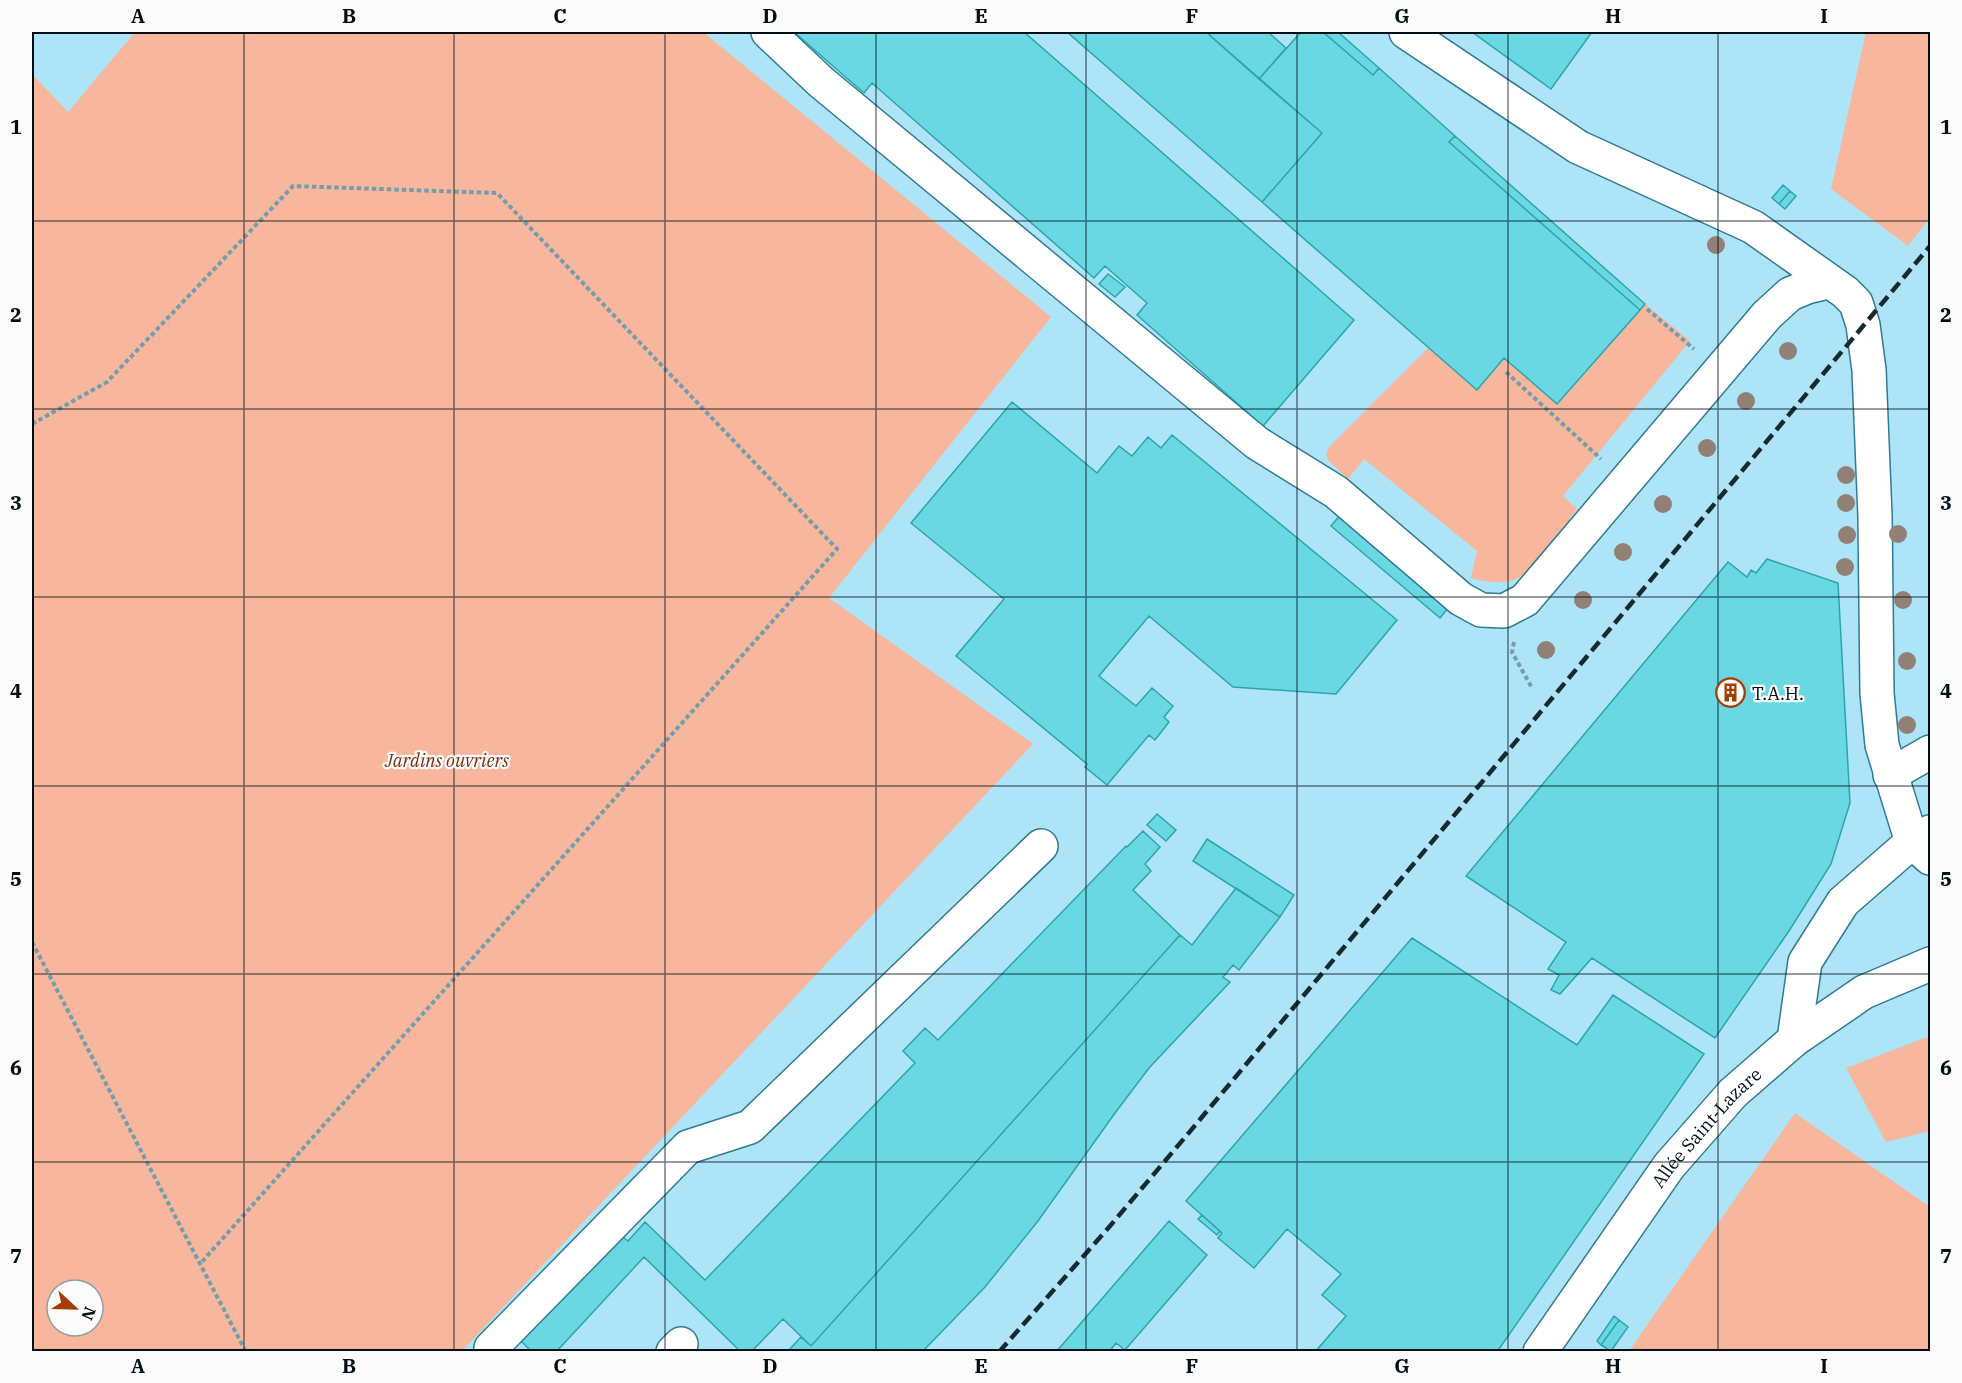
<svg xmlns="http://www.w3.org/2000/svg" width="1962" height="1383" font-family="'IBM Plex Serif',serif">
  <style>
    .green { fill: #f8b69c; fill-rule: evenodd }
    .building { fill: #69d8e2; stroke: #2ba4ae; stroke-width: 1.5 }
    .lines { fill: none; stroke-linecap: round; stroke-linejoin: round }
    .minor-casing { stroke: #307b93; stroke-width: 36 }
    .path { stroke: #749dac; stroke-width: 4; stroke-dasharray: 4.5 3; stroke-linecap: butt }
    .minor { stroke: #fff; stroke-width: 33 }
    .rail { stroke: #162a32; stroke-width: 4.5; stroke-dasharray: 12 6; stroke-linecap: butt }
    .tree { fill: #918076 }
    .grid { fill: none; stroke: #000f15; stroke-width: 1.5; stroke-opacity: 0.55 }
    .labels { text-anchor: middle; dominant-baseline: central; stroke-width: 4.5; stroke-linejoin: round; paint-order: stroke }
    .poi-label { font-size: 18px; fill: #000f15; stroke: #fbfbfb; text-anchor: start }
    .park-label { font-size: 18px; font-style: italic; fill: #792f0b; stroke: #fbfbfb }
    .street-label { font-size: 18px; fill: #000f15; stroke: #fbfbfb }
    .neatline { fill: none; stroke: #000f15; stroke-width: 2 }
    .grid-label { font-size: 20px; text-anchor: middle; font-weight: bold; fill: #000f15 }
  </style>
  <rect width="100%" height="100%" fill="#aee4f8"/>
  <path class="green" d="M135,32H703L1051,317L829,598L1033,744L462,1351H32V74L68,112ZM57,1290H93V1326H57Z
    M1866,32H1930V217L1908,246L1831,189Z
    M1645,304L1690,341L1563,496L1577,509L1569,519L1575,522C1558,541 1541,567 1518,578C1505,585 1484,582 1471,578L1477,551L1364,459L1348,479L1329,461L1326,455L1329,447L1429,347L1504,358L1557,404Z
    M1930,1036V1131L1886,1142L1846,1068Z
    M1795,1113L1930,1207V1351H1629Z"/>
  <path class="building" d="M794,32H1024L1354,320L1263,426L1137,315L1147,303L1105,266L1094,278L872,83L864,93Z
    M1067,32H1206L1322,133L1262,202Z
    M1206,32H1268L1286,48L1259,79Z
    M1301,32H1323L1373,75L1379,68L1455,136L1449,142L1640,310L1557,404L1504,358L1477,390L1262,202L1322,133L1259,79Z
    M1323,32H1338L1379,68L1373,75Z
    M1472,32H1592L1551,89Z
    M1455,136L1645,304L1640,310L1449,142Z
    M1783,185L1790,191L1779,204L1772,198Z
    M1790,191L1796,196L1785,209L1779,204Z
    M1108,274L1125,287L1115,297L1099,284Z
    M1012,402L1097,473L1119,446L1132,456L1148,437L1161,448L1172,435L1397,620L1336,694L1233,687L1149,616L1099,676L1136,706L1152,688L1173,706L1164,717L1169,722L1155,740L1149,735L1107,785L1085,767L1087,764L956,656L1004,599L911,523Z
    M1340,515L1449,607L1440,618L1331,526Z
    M1767,559L1838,583L1850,803L1831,864L1789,931L1715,1038L1592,958L1560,994L1551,990L1559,975L1548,969L1566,942L1466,876L1728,562L1747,577L1751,570L1756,573Z
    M1157,814L1176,830L1166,841L1147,825Z
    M1143,831L1160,847L1145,864L1151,871L1133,890L1180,935L811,1346L783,1319L751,1352H741L644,1257L556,1352H532L518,1338L617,1232L628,1241L645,1222L705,1280L915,1063L903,1051L925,1028L938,1040L1126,846L1127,847Z
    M1207,839L1294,895L1280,917L1193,861Z
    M1236,888L1280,917L1239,970L1233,965L1223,977L1230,982L1149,1068L1115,1113L1038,1221L985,1287L922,1352H787L801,1337L811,1346L1180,935L1192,945Z
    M1412,938L1577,1045L1613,995L1704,1054L1497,1352H1315L1346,1316L1322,1295L1341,1274L1287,1229L1254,1268L1218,1238L1222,1233L1186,1201Z
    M1202,1215L1220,1231L1217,1235L1198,1219Z
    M1169,1221L1207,1255L1125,1350L1116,1343L1109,1352H1056Z
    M1614,1316L1619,1320L1601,1345L1597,1341Z
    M1619,1320L1628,1327L1611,1351L1601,1345Z"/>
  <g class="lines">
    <defs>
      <g id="minor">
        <path d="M768,32L821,82L1257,443L1336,492L1461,599L1481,610L1504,611L1525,600L1767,315L1790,294L1807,287L1828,282"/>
        <path d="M1406,32L1578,147L1753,227L1845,292L1856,303L1863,325L1869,370L1875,516L1877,693L1882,745L1912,842L1930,858"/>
        <path d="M1890,775L1930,752"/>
        <path d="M1794,1040L1805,962L1843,902L1912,842L1930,832"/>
        <path d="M491,1352V1348L688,1147L750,1127L1041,846"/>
        <path d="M673,1352L681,1344"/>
        <path id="s1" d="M1540,1352L1669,1166L1733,1093L1794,1040L1864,992L1930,964"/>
      </g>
    </defs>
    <use href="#minor" class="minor-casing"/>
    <path class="path" d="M1647,309L1694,349
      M1506,372L1601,459
      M32,424L107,382L293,186L497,193L837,549L200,1264
      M1514,642L1512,652L1532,688
      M32,942L246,1352"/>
    <use href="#minor" class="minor"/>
    <path class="rail" d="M999,1352L1110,1226L1187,1135L1930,246"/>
  </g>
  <g class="tree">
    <circle cx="1716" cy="245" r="9"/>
    <circle cx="1788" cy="351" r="9"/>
    <circle cx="1746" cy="401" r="9"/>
    <circle cx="1707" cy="448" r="9"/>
    <circle cx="1846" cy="475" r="9"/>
    <circle cx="1846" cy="503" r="9"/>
    <circle cx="1663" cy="504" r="9"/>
    <circle cx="1898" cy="534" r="9"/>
    <circle cx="1847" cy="535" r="9"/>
    <circle cx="1623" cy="552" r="9"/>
    <circle cx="1845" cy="567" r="9"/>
    <circle cx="1583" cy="600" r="9"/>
    <circle cx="1903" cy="600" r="9"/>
    <circle cx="1546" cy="650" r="9"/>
    <circle cx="1907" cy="661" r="9"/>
    <circle cx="1907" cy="725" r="9"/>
  </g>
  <path class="grid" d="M244,32V1352M454,32V1352M665,32V1352M876,32V1352M1086,32V1352M1297,32V1352M1508,32V1352M1718,32V1352M32,221H1930M32,409H1930M32,597H1930M32,786H1930M32,974H1930M32,1162H1930"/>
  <defs>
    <symbol id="building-ring" viewBox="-11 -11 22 22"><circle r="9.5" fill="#fbfbfb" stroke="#a13d05" stroke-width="1.5"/><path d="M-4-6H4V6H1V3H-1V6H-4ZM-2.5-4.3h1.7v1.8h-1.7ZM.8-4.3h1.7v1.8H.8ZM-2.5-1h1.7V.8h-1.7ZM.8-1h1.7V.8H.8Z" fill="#a13d05"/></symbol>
  </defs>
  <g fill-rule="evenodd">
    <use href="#building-ring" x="1714" y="676" width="33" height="33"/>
  </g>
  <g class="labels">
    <g class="poi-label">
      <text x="1752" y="693">T.A.H.</text>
    </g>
    <g class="park-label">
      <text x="447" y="760">Jardins ouvriers</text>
    </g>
    <g class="street-label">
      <text stroke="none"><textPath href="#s1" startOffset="280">Allée Saint-Lazare</textPath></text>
    </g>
  </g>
  <rect width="1962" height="1383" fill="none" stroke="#fbfbfb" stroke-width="66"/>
  <g transform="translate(75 1308) rotate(112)"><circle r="28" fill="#fbfbfb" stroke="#979d9f" stroke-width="1.5"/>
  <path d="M0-4.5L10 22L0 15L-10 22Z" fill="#a13d05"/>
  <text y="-9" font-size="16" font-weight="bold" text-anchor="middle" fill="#000f15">N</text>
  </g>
  <rect x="33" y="33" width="1896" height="1317" class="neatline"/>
  <g class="grid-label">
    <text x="138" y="23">A</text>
    <text x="349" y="23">B</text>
    <text x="560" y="23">C</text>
    <text x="770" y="23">D</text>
    <text x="981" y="23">E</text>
    <text x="1192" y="23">F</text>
    <text x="1402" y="23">G</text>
    <text x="1613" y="23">H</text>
    <text x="1824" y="23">I</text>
    <text x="16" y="134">1</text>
    <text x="1946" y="134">1</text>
    <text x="16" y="322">2</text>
    <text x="1946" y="322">2</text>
    <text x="16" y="510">3</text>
    <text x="1946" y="510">3</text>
    <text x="16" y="698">4</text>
    <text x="1946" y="698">4</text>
    <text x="16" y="886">5</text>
    <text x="1946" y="886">5</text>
    <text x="16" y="1075">6</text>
    <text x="1946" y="1075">6</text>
    <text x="16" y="1263">7</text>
    <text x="1946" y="1263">7</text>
    <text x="138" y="1373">A</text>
    <text x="349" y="1373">B</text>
    <text x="560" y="1373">C</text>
    <text x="770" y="1373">D</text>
    <text x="981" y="1373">E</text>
    <text x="1192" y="1373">F</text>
    <text x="1402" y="1373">G</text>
    <text x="1613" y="1373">H</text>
    <text x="1824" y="1373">I</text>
  </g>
</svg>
